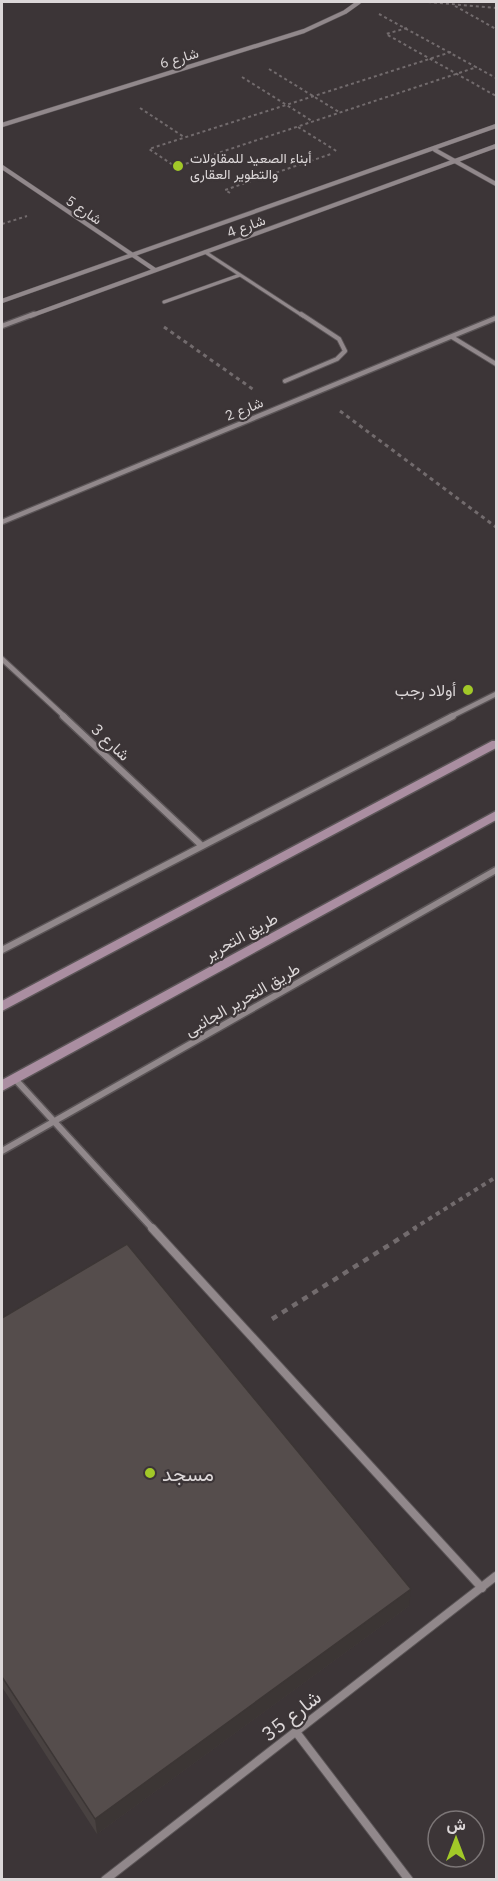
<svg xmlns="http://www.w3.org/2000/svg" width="498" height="1881" font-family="'IBM Plex Sans',Vazirmatn,sans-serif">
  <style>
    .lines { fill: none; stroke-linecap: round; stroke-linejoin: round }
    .lane-far1-casing { stroke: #5a5456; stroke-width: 4.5 }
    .lane-casing { stroke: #5a5456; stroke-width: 6 }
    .street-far3-casing { stroke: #5a5456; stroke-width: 5 }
    .street-far2-casing { stroke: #5a5456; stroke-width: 7 }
    .street-far1-casing { stroke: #5a5456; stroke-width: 9 }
    .street-casing { stroke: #5a5456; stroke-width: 10 }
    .secondary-casing { stroke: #5a5456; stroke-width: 3 }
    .path-far3 { stroke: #726b6d; stroke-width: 2; stroke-dasharray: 3 3; stroke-linecap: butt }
    .path-far2 { stroke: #726b6d; stroke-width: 3; stroke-dasharray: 4 4; stroke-linecap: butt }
    .path-far1 { stroke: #726b6d; stroke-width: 4; stroke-dasharray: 4.5 4.5; stroke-linecap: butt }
    .path { stroke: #726b6d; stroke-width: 4.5; stroke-dasharray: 6 6; stroke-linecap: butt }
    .lane-far1 { stroke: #91888b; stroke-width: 3 }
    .lane { stroke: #91888b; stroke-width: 4 }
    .street-far3 { stroke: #91888b; stroke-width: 4 }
    .street-far2 { stroke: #91888b; stroke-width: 4.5 }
    .street-far1 { stroke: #91888b; stroke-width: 6 }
    .street { stroke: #91888b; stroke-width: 8 }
    .secondary { fill: #aa8ea1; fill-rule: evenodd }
    .wall { fill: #494241 }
    .shaded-wall { fill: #3c3635 }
    .building { fill: #554d4c; stroke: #3c3635; stroke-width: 1.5 }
    .poi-dot { fill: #a2c928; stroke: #3c3537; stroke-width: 2 }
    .labels { text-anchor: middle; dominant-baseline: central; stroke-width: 4.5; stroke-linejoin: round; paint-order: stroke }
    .far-street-label { font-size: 14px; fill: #dcd7d8; stroke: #3c3537 }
    .far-poi-label { font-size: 14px; fill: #dcd7d8; stroke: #3c3537; text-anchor: start }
    .poi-label { font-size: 16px; fill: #dcd7d8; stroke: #3c3537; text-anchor: end }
    .street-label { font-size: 16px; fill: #dcd7d8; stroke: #3c3537 }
    .near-poi-label { font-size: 20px; fill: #dcd7d8; stroke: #3c3537; text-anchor: start }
    .near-street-label { font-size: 20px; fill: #dcd7d8; stroke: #3c3537 }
  </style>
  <rect width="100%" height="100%" fill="#3c3537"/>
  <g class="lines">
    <defs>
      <path id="lane-far1" d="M205,252L303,316
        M164,302L240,275"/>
      <path id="lane" d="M452,337L496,364
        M285,381L337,359L345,351L339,339L301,314"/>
      <path id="street-far3" d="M2,125L304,31L345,12L359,2
        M435,150L496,184
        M2,167L155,270
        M2,301L496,126
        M30,316L496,146"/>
      <path id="street-far2" d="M2,326L34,314
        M2,522L496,318
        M2,659L65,717
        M450,717L496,694"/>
      <path id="street-far1" d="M63,716L201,845
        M2,950L453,716
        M15,1079L153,1229
        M2,1151L496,870"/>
      <path id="street" d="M152,1228L482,1588
        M296,1732L409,1880
        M105,1880L496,1576"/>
      <path id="secondary" d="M492,741H496V748L2,1011V1001Z
        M496,811V820L2,1091V1080Z"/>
    </defs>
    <use href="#lane-far1" class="lane-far1-casing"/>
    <use href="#lane" class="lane-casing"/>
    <use href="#street-far3" class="street-far3-casing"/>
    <use href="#street-far2" class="street-far2-casing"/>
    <use href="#street-far1" class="street-far1-casing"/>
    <use href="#street" class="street-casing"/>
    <use href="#secondary" class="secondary-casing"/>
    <path class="path-far3" d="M428,2L496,8
      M455,6L496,29
      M379,14L496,78
      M407,28L386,34L496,96
      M451,52L149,149L176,167L477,67
      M269,69L339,112
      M242,77L312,121
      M140,108L184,137
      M298,127L338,152
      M230,193L225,190L331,154
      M2,224L27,216"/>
    <path class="path-far2" d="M164,327L254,390
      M340,411L496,527"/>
    <path class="path-far1" d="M413,1229L496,1177"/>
    <path class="path" d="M272,1319L416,1228"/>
    <use href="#lane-far1" class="lane-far1"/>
    <use href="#lane" class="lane"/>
    <use href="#street-far3" class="street-far3"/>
    <use href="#street-far2" class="street-far2"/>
    <use href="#street-far1" class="street-far1"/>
    <use href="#street" class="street"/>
    <use href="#secondary" class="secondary"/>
  </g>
  <path class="wall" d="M2,1318L409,1606L97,1834L2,1687Z"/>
  <path class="shaded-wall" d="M411,1589L409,1606L97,1834L95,1819Z"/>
  <path class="building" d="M127,1244L411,1589L95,1819L2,1677V1318Z"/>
  <g class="poi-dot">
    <circle cx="178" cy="166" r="6"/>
    <circle cx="468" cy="690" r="6"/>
    <circle cx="150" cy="1473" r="6"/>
  </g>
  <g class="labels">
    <g class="far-street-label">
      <text transform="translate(179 58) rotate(-17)">شارع 6</text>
      <text transform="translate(84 210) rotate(34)">شارع 5</text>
      <text transform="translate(246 226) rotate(-20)">شارع 4</text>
      <text transform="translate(244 409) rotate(-22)">شارع 2</text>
    </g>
    <g class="far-poi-label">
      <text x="190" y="158">أبناء الصعيد للمقاولات<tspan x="190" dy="16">والتطوير العقارى</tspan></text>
    </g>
    <g class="poi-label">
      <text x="456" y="690">أولاد رجب</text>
    </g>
    <g class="street-label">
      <text transform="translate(111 742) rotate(43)">شارع 3</text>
      <text transform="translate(241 936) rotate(-29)">طريق التحرير</text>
      <text transform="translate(242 999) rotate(-30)">طريق التحرير الجانبى</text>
    </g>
    <g class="near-poi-label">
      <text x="162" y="1473">مسجد</text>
    </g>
    <g class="near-street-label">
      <text transform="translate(291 1715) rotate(-38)">شارع 35</text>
    </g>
  </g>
  <rect width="498" height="1881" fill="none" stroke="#dcd7d8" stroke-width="6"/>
  <g transform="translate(456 1839)"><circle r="28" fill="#3c3537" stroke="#7c7677" stroke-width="1.5"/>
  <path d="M0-4.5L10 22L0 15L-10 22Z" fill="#a2c928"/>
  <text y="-9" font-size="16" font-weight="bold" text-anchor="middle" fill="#dcd7d8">ش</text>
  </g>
</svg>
